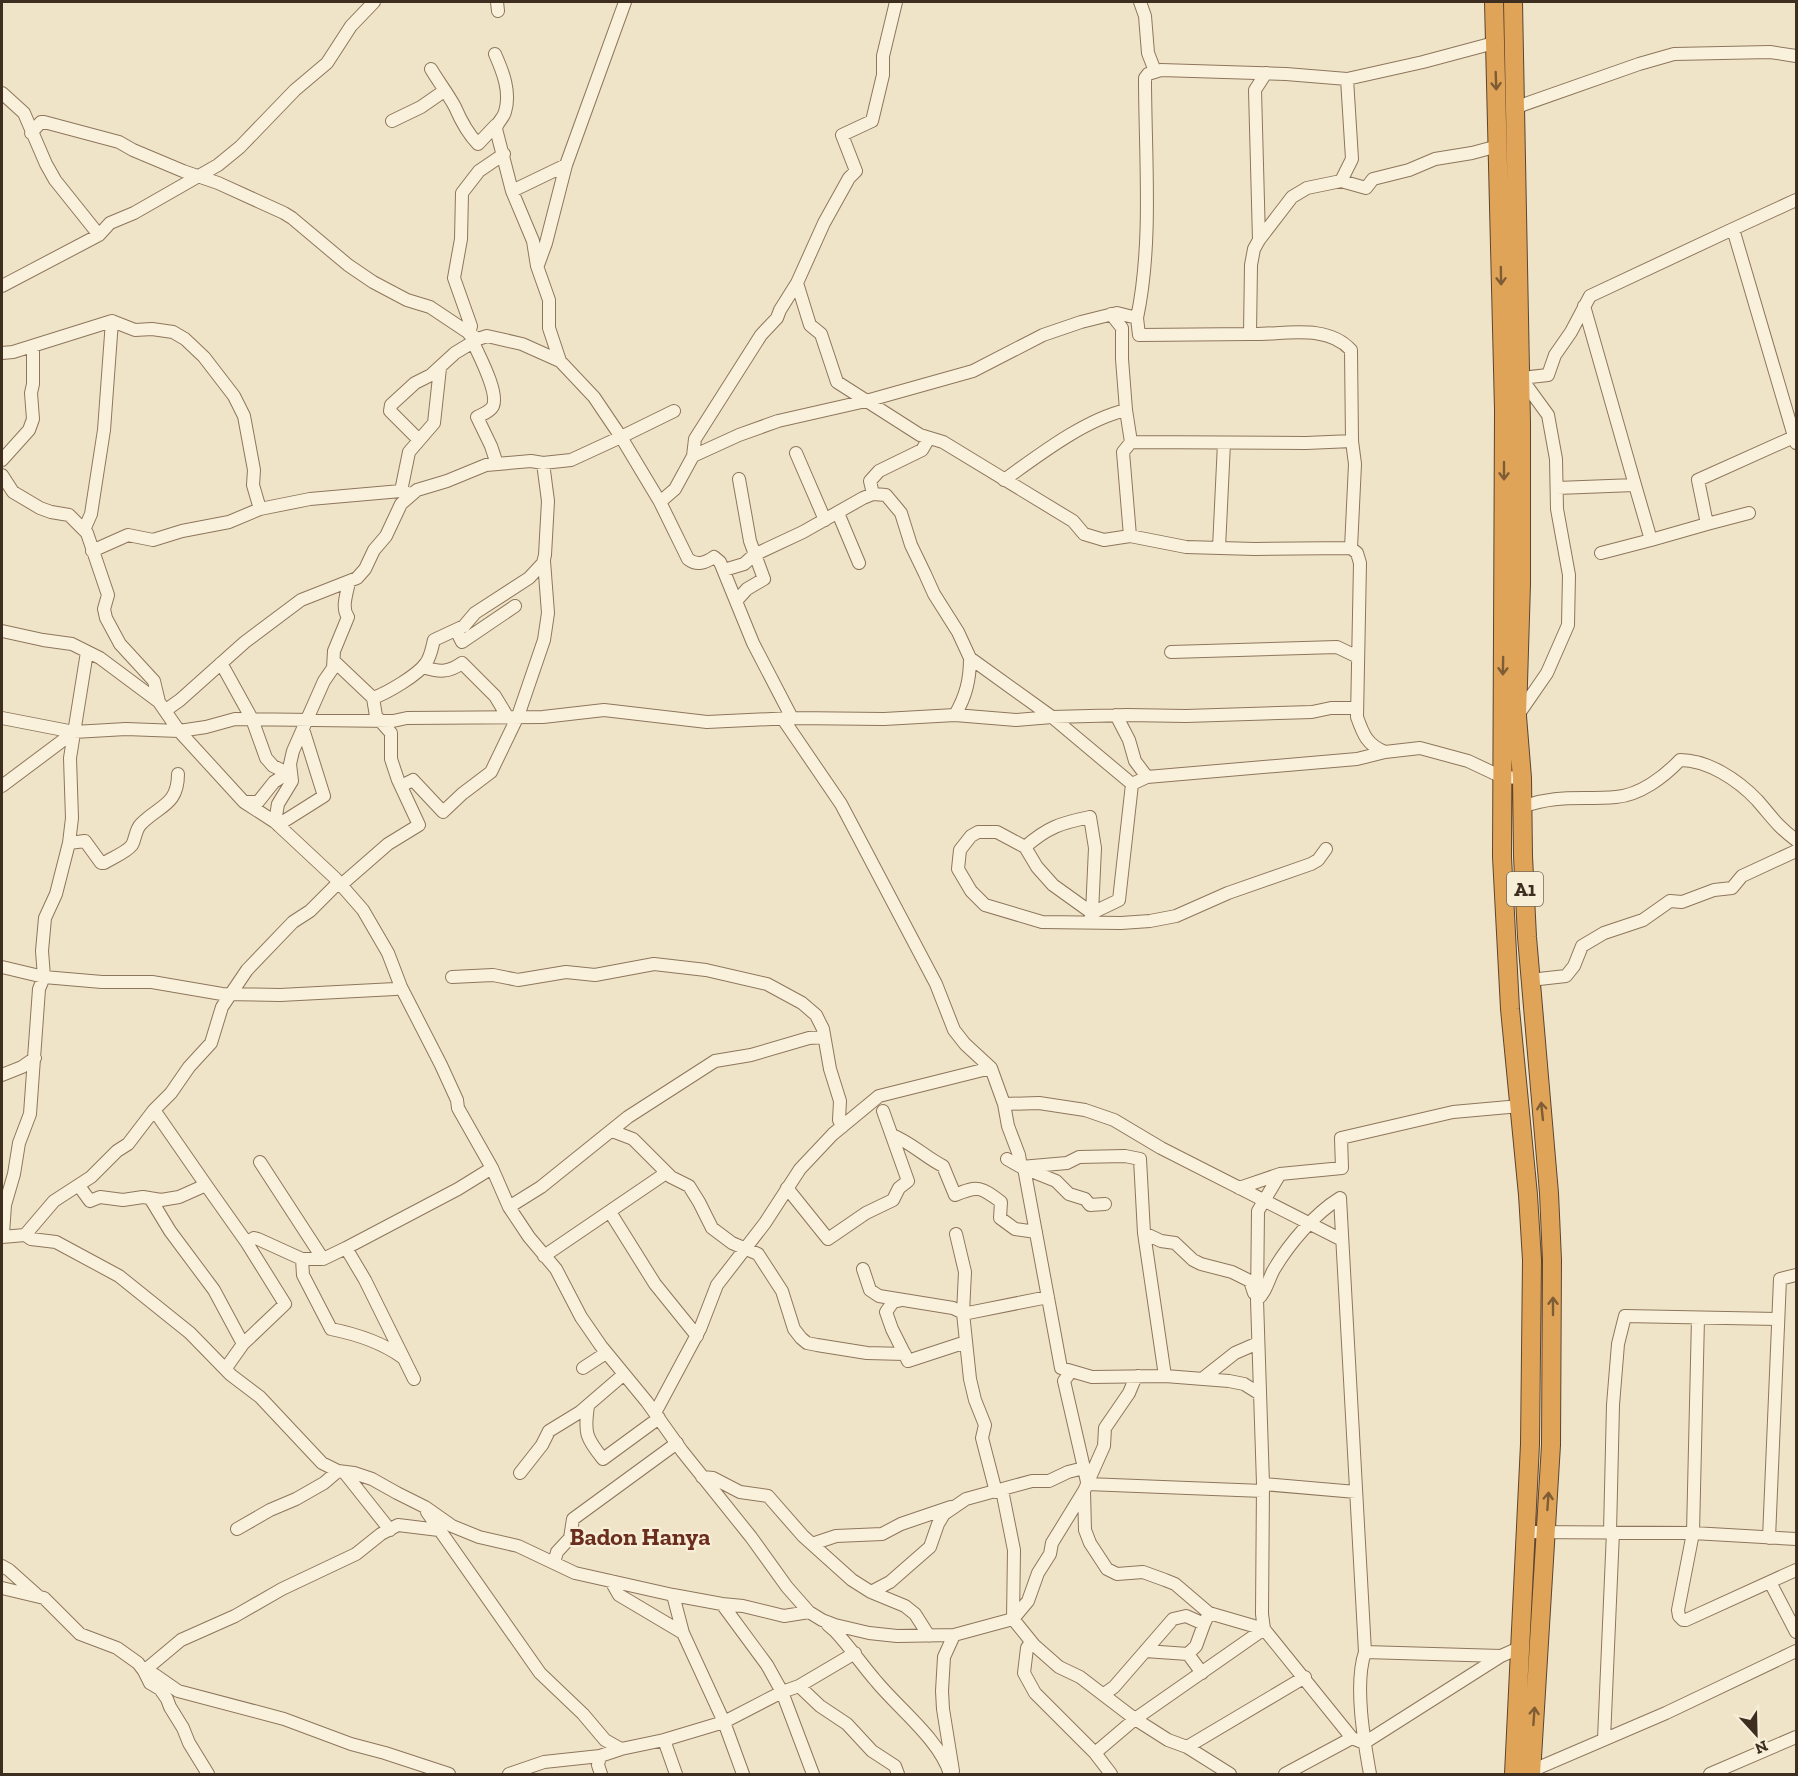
<svg xmlns="http://www.w3.org/2000/svg" width="1798" height="1776" font-family="'Zilla Slab',serif">
  <style>
    .lines { fill: none; stroke-linecap: round; stroke-linejoin: round }
    .minor-casing { stroke: #8d765c; stroke-width: 14 }
    .highway-casing { stroke: #5b4430; stroke-width: 20 }
    .minor { stroke: #faf1dc; stroke-width: 12 }
    .highway { stroke: #e0a458; stroke-width: 18 }
    .oneway { stroke: #7e5d36 }
    .labels { text-anchor: middle; dominant-baseline: central; stroke-width: 4.5; stroke-linejoin: round; paint-order: stroke }
    .shield { fill: #f7eed8; stroke: #756857; stroke-width: 1.5 }
    .shield-label { font-size: 20px; font-weight: bold; fill: #3d2e20 }
    .quarter-label { font-size: 24px; font-weight: bold; fill: #6b2e1e; stroke: #f7eed8 }
  </style>
  <rect width="100%" height="100%" fill="#f0e4c8"/>
  <g class="lines">
    <defs>
      <path id="minor" d="M497,2L498,11
        M1140,2L1145,16L1148,53L1155,71
        M495,54C503,72 511,92 505,112C503,119 497,122 496,129L512,191L533,241L537,266L549,300V328L560,361
        M431,69C438,81 448,94 455,107C461,121 467,133 478,144L496,125
        M2,93L24,113L46,164L55,180L99,235
        M1514,108L1639,64L1674,54L1770,52L1796,56
        M392,121L421,107L444,91
        M31,133L41,122H44L119,142L133,150L183,171L218,183L284,213L292,218L348,265L373,282L407,300L430,307L478,339L487,336L522,344L560,361L594,397L621,437L674,411
        M1341,181L1352,159L1347,79
        M512,191L566,165
        M1259,240L1255,90L1266,73
        M538,265L546,243L566,165L625,2
        M797,283L810,325L821,334L837,382L920,435L943,442L1073,521L1084,534L1104,540L1130,536L1186,547L1255,549L1351,548L1357,553L1360,563L1357,717C1363,734 1367,745 1385,752
        M2,286L99,235L110,223L134,213L218,165L240,147L295,90L327,63L351,26L374,2
        M1584,306L1635,485
        M1111,314L1122,328V359L1126,410
        M1137,318C1153,243 1145,155 1145,78L1148,74L1161,70L1286,74L1347,79L1423,62L1494,43
        M469,334L471,326L454,278L461,239L462,193L479,171L504,154
        M1250,334C1283,335 1326,323 1351,350L1352,441
        M473,342C479,356 499,392 493,406C490,412 481,415 477,417L491,446L497,464
        M2,353L13,352L112,321L135,330L152,329L173,332L185,339L204,357L234,396L244,416L254,470L253,485L260,509
        M1521,378L1548,375L1555,355L1571,332L1590,296L1733,229
        M419,440L390,411L391,405L415,383L431,375L455,353L478,339
        M1796,443L1733,229L1796,200
        M796,453L825,520
        M693,456L695,439L761,335L777,318L780,310L797,283L824,223L849,178L856,171L842,135L872,121L883,75V56L896,2
        M2,460L29,430L33,419L31,393L33,384V346
        M2,475L13,492L40,508L51,512L69,515L87,533L108,595L104,609L106,618L120,644L154,681L159,702
        M1004,480C1039,455 1084,420 1126,410L1131,442L1306,443L1352,441L1355,464L1351,548
        M1557,488L1635,485L1651,540L1707,524L1698,480L1796,436
        M401,491L409,452L434,423L440,368
        M873,494L870,481L879,471L922,450L929,438
        M660,502L688,559C697,566 705,563 714,557L720,562L753,643L792,718
        M838,513L859,563
        M1707,524L1749,513
        M84,530L91,514L104,430L112,321
        M1130,536L1123,452L1131,442
        M1219,548L1224,443
        M92,551L128,535L153,540L182,531L229,522L260,509L310,499L401,491L411,494
        M1601,553L1651,540
        M724,570L744,564L754,555L803,532L863,498L873,494L886,495L901,513L911,545L925,574L934,594L958,632L970,658L1052,717L1127,715L1186,716L1312,712L1331,708H1357
        M737,600L747,589L764,579L750,541L739,479
        M456,630L462,642L515,606
        M2,631L43,640L72,644L100,658L159,702L179,731L244,802L275,822L335,878L363,910L388,953L401,987L441,1065L457,1100L458,1108L492,1168L509,1207L529,1237L556,1269L581,1317L601,1346L647,1402L682,1451L751,1537L787,1587L809,1612L822,1620L835,1625L869,1633L897,1636L954,1635L1013,1619L1034,1645L1059,1667L1080,1677L1135,1719L1168,1740L1187,1747L1230,1774
        M1171,652L1337,647L1358,657
        M334,661L373,698
        M221,663L252,719L266,758L273,766L288,773H291
        M423,667C439,672 448,673 462,663L495,696L507,716
        M166,710L180,700L245,642L301,600L357,578L365,569L374,550L386,536L401,504L417,490L447,481L486,465L531,461L543,463L571,460L621,437L660,502L675,489L693,456L739,435L778,421L866,401L973,371L1043,335L1081,322L1117,313L1137,318L1139,335L1250,334L1251,265L1254,249L1259,240L1292,197L1307,188L1341,181L1366,188L1373,179L1409,170L1435,159L1472,153L1498,146
        M955,715C966,696 970,680 970,658
        M1116,715L1129,740L1135,761L1147,777
        M1518,715L1547,673L1568,625L1569,575L1557,509L1556,459L1548,415L1521,378
        M2,718L74,732L126,729L179,731L206,727L235,719L393,721L407,718L543,717L604,710L707,722L792,718L884,719L955,715L1016,720L1052,717L1132,784L1147,777L1357,759L1385,752L1420,748L1468,761L1502,777L1522,778
        M783,719L841,804L936,984L954,1030L965,1044L991,1068
        M2,786L74,732
        M401,786L413,780L443,812L462,794L491,772L518,716L544,640L548,613L544,561
        M244,802H258L274,782L288,773
        M1522,807C1557,794 1581,800 1616,797C1640,795 1664,777 1680,760C1708,760 1738,780 1757,800C1772,817 1777,826 1796,840
        M275,822L278,804L292,781L290,764L293,751L324,681L333,668L334,651L348,617C341,608 347,593 349,582
        M278,825L324,796L303,729
        M69,843L85,841L101,863H104C112,858 127,852 132,845C136,838 135,830 141,824C160,805 178,805 178,774
        M1025,847L1037,867L1053,885L1092,913L1095,848L1090,817C1061,823 1048,827 1025,847L997,832H978L971,836L960,850L958,869L971,891L985,905L1042,922L1121,923L1150,921L1176,916L1228,893L1311,864L1318,860L1326,849
        M341,885L388,844L419,825L398,780L391,759V733L376,716L373,698C387,693 418,675 426,663C431,656 432,647 434,640L464,626L475,613L529,578L543,563L545,555L548,501L543,463
        M1091,917L1092,913L1119,900L1132,784
        M2,967L44,977L102,982H152L222,994L280,995L395,989L401,987
        M452,977L493,975L518,980L566,972L595,975L654,964L706,970L767,984L802,1003L816,1015L823,1029L830,1069L840,1101L839,1120L842,1127
        M1530,980L1566,976L1574,966L1582,946L1604,933L1643,920L1670,901L1682,902L1714,890L1732,888L1742,876L1796,851
        M2,1075L22,1067L35,1058
        M1004,1104L1039,1103L1085,1110L1114,1120L1161,1148L1342,1240
        M154,1110L206,1185
        M612,1131L633,1139L671,1177L689,1186L699,1202L712,1228L732,1243L758,1254L782,1291L794,1329L801,1338L807,1343L817,1345L867,1353L905,1354
        M892,1135C912,1143 925,1157 943,1166L955,1195C978,1185 981,1187 1001,1202L1000,1218L1015,1229L1036,1232
        M1007,1159L1021,1167L1056,1181L1069,1194L1085,1199L1090,1205L1105,1204
        M260,1162L323,1259L346,1248
        M1024,1168L1061,1368L1092,1377L1165,1376L1229,1381L1244,1384L1260,1394
        M79,1186L90,1201L100,1197L123,1200L143,1197L161,1200L179,1197L206,1185L247,1243L254,1238L258,1239L302,1259H323
        M787,1188L828,1239L866,1213L893,1200L899,1188L908,1181L883,1111
        M1239,1188L1280,1174L1342,1168L1341,1138L1453,1112L1520,1106
        M150,1198L170,1231L214,1290L243,1344
        M509,1207L541,1187L628,1117L715,1061L751,1055L809,1038L824,1037
        M610,1212L655,1284L697,1336
        M1144,1233L1161,1241L1175,1243L1193,1260L1201,1264L1232,1272L1250,1281L1254,1293
        M956,1234L965,1272L963,1313L970,1379L975,1400L985,1425L982,1438L996,1492
        M25,1235L54,1201L91,1177L117,1151L128,1144L154,1110L171,1093L189,1067L211,1043L222,1007L247,970L293,922L310,911L339,882
        M5,1236L3,1233L5,1205L14,1174L19,1143L30,1114L39,989L44,977L42,951L45,918L56,894L69,843L72,818L70,758L87,652
        M2,1237L25,1235L31,1239L56,1242L119,1276L190,1333L231,1375L260,1397L322,1463L338,1471L354,1473L372,1479L397,1493L425,1507L452,1526L479,1537L518,1546L575,1573L673,1595L722,1604L743,1606L784,1616L809,1612
        M544,1256L666,1173
        M302,1259L303,1275L331,1329C356,1334 381,1342 402,1357
        M863,1269L870,1290L879,1296L953,1308L963,1313
        M902,1300L893,1302L886,1312L892,1329L908,1361L966,1342
        M1257,1300C1266,1292 1268,1281 1273,1271C1288,1245 1314,1214 1340,1198L1365,1652C1354,1684 1364,1741 1370,1774
        M963,1314L1048,1297
        M1698,1318L1693,1533L1678,1610L1679,1616L1683,1620H1686L1796,1570
        M226,1368L243,1344L285,1304L247,1243
        M583,1368L606,1353
        M1071,1371L1064,1381L1084,1468
        M414,1379L365,1280L346,1248L458,1189L492,1168
        M1202,1379L1235,1353L1258,1343
        M588,1406C584,1433 586,1438 603,1459L659,1418
        M655,1413L700,1329L717,1285L765,1223L800,1169L833,1134L879,1096L991,1068L1004,1104L1008,1126L1019,1155L1021,1167L1067,1163L1079,1157L1125,1156L1140,1159L1144,1233L1165,1376
        M344,1472L390,1530
        M520,1473L542,1445L549,1431L580,1412L623,1375
        M702,1477L713,1478L740,1492L768,1496L803,1536L852,1580L871,1592L905,1606L915,1614L929,1636
        M1087,1484L1263,1491
        M1263,1484L1356,1492
        M1002,1490L1014,1550L1013,1619L1028,1601L1038,1573L1050,1554L1052,1543L1084,1491L1104,1446L1105,1428L1129,1393L1134,1381L1138,1376
        M1084,1491L1085,1530L1090,1543L1107,1569L1117,1574L1143,1572L1165,1580L1175,1584L1209,1613L1264,1629L1352,1738L1364,1743
        M427,1512L540,1673L583,1714L605,1740L621,1749L664,1740L724,1722L782,1692L799,1686L855,1653
        M237,1529L270,1510L296,1499L324,1483L338,1471
        M1525,1532L1693,1533L1796,1539
        M1610,1532L1613,1405L1618,1344L1625,1316L1777,1319
        M1769,1538L1780,1279L1796,1275
        M812,1544L836,1536L882,1534L901,1524L951,1507
        M554,1563L557,1552L570,1538L573,1519L677,1443
        M2,1566L9,1570L38,1596
        M611,1581L619,1595L683,1633
        M1770,1582L1796,1632
        M2,1588L44,1598L80,1634L117,1648L138,1663L144,1671L155,1675L178,1691L284,1719L351,1744L385,1753L449,1774
        M871,1592L890,1582L930,1547L938,1524L944,1514L966,1499L1032,1481H1049L1068,1472L1084,1468L1087,1482
        M673,1595L683,1633L724,1722L743,1774
        M722,1604L767,1665L782,1692L813,1774
        M828,1625L835,1631C850,1647 862,1665 876,1681C898,1708 940,1740 950,1774
        M1264,1629L1262,1614L1263,1484L1257,1300L1258,1211L1280,1174
        M1034,1645H1029L1027,1648L1024,1673L1035,1693L1095,1753L1111,1774
        M1145,1651L1188,1654
        M1365,1652L1501,1656
        M1202,1673L1188,1654L1196,1646L1204,1624
        M799,1686L820,1706L847,1724L872,1751L895,1766L898,1774
        M1104,1694L1114,1687L1173,1619L1186,1616L1204,1624L1209,1613
        M1604,1739L1613,1532
        M664,1740L676,1774
        M1364,1743L1501,1656L1519,1648
        M1187,1747L1305,1677
        M1095,1753L1135,1719L1264,1629
        M600,1756L598,1765L601,1774
        M953,1771L943,1709L942,1691L944,1657L954,1635
        M1531,1771L1666,1713L1796,1651
        M208,1774L189,1743L183,1728L170,1707L167,1699L160,1689L150,1683L144,1671L181,1640L235,1616L282,1589L356,1554L381,1534L398,1525L439,1530
        M509,1774L544,1762L600,1756L621,1749
        M1285,1774L1352,1738
        M1710,1774L1796,1737"/>
      <path id="highway" d="M1494,2L1504,410L1502,857L1510,1009L1528,1195L1532,1260L1530,1444L1514,1774
        M1513,2L1521,423V584L1517,716L1522,778L1523,856L1527,937L1549,1193L1552,1260L1551,1445L1531,1774"/>
    </defs>
    <use href="#minor" class="minor-casing"/>
    <use href="#highway" class="highway-casing"/>
    <use href="#minor" class="minor"/>
    <use href="#highway" class="highway"/>
  </g>
  <defs><path id="oneway-shaft" d="M-6 0H5M1.5-3L5.5 0L1.5 3" fill="none" stroke-width="1.6" stroke-linecap="round" stroke-linejoin="round" transform="scale(1.5)"/></defs>
  <g class="oneway">
    <use href="#oneway-shaft" transform="translate(1496 81) rotate(88)"/>
    <use href="#oneway-shaft" transform="translate(1501 276) rotate(89)"/>
    <use href="#oneway-shaft" transform="translate(1504 471) rotate(90)"/>
    <use href="#oneway-shaft" transform="translate(1503 666) rotate(91)"/>
    <use href="#oneway-shaft" transform="translate(1542 1111) rotate(-96)"/>
    <use href="#oneway-shaft" transform="translate(1553 1306) rotate(-90)"/>
    <use href="#oneway-shaft" transform="translate(1548 1501) rotate(-86)"/>
    <use href="#oneway-shaft" transform="translate(1534 1716) rotate(-86)"/>
  </g>
  <g class="labels">
    <rect class="shield" x="1507" y="872" width="36" height="34" rx="4.5"/>
    <g class="shield-label">
      <text x="1525" y="889">A1</text>
    </g>
    <g class="quarter-label">
      <text x="640" y="1536">Badon Hanya</text>
    </g>
  </g>
  <rect width="1798" height="1776" fill="none" stroke="#3d2e20" stroke-width="6"/>
  <g transform="translate(1756 1734) rotate(158)" stroke="#f7eed8" stroke-width="4.5" paint-order="stroke">
  <path d="M0-4.5L10 22L0 15L-10 22Z" fill="#3d2e20"/>
  <text y="-9" font-size="16" font-weight="bold" text-anchor="middle" fill="#3d2e20">N</text>
  </g>
</svg>
